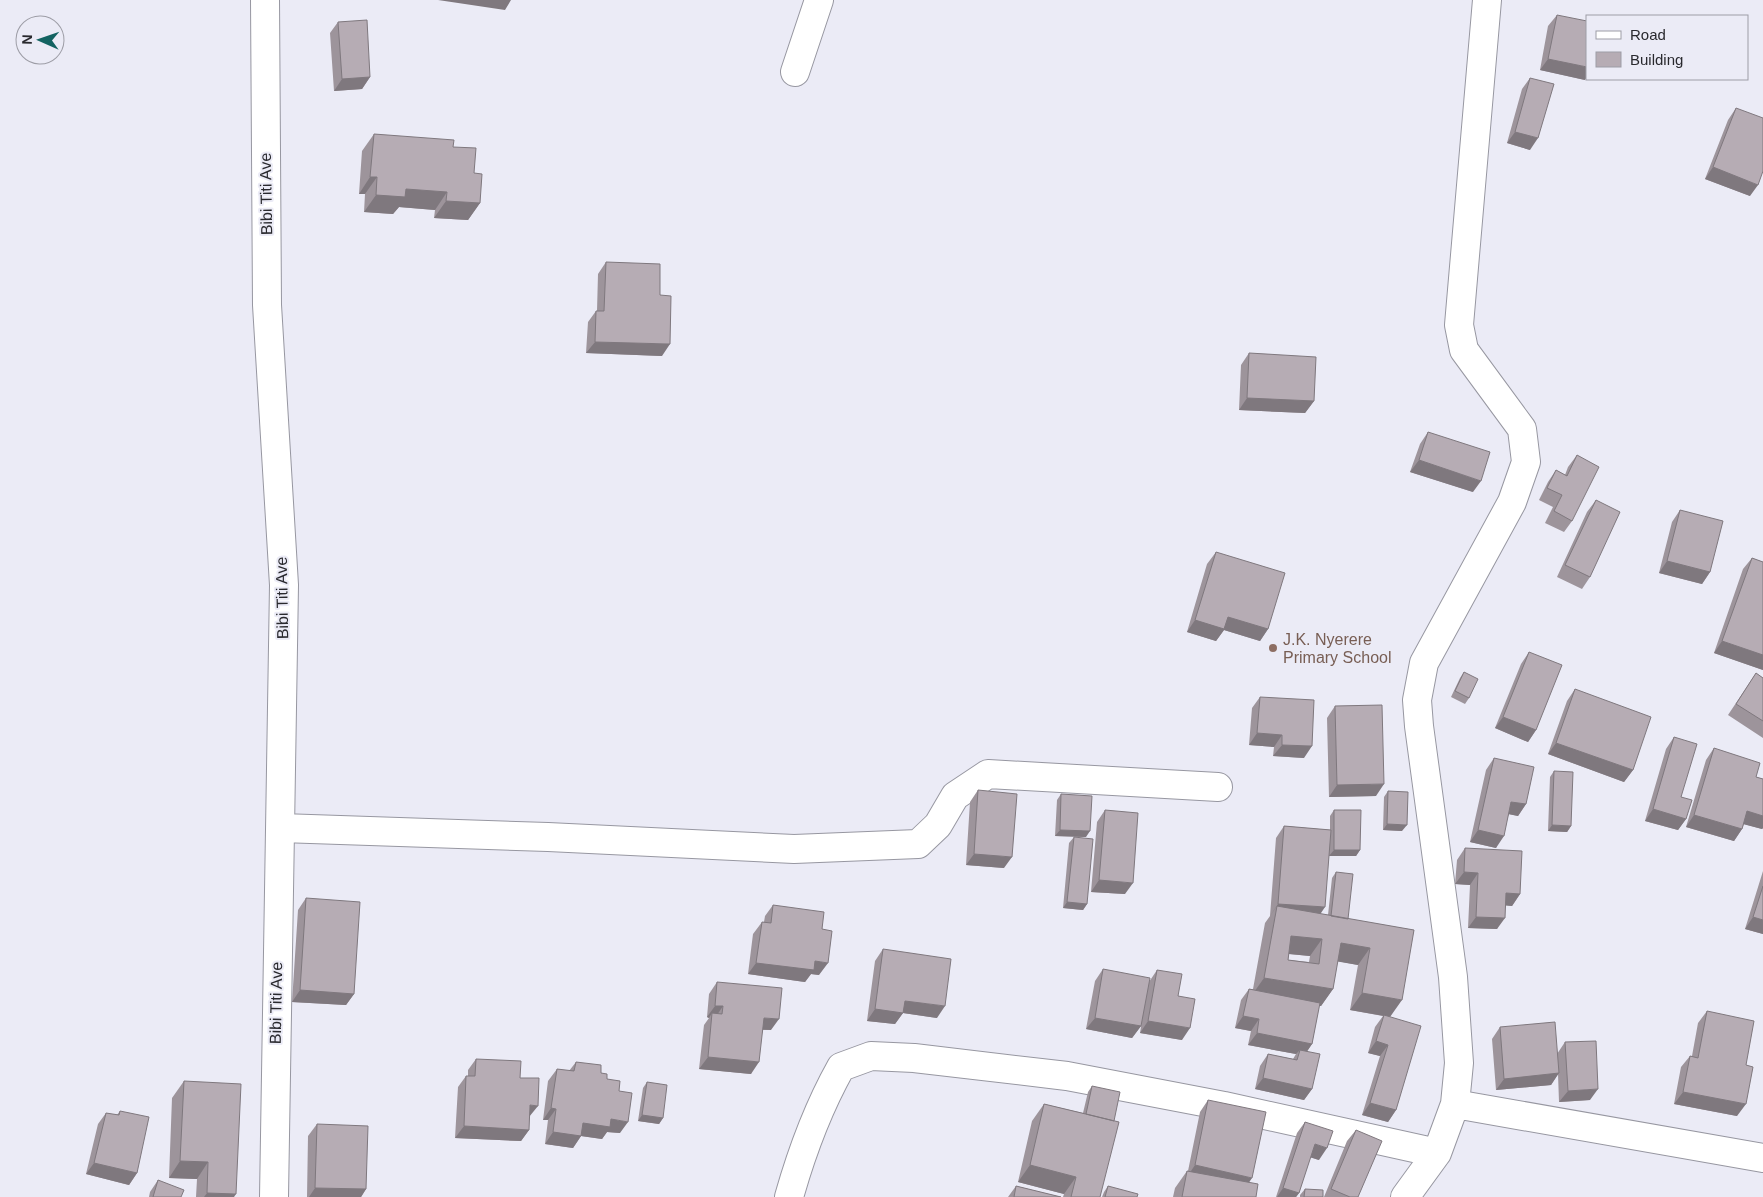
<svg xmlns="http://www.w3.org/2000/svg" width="1763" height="1197" font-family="Helvetica,sans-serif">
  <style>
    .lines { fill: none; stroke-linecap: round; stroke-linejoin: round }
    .minor-casing { stroke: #9797a1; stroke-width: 30 }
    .minor { stroke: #fff; stroke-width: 28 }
    .wall { fill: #9d949b; fill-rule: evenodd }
    .shaded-wall { fill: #7f787e }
    .building { fill: #b6acb4; stroke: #7f787e; fill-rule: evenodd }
    .education-dot { fill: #8d6e63; stroke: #ebebf6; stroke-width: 2 }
    .labels { text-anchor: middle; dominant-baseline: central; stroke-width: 4; stroke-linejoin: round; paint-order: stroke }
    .street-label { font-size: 16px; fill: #29292e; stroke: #ebebf6 }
    .education-label { font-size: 16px; fill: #785e54; stroke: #ebebf6; text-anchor: start }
  </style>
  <rect width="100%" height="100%" fill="#ebebf6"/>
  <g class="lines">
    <defs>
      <path id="minor" d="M265,0L267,305L284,585L274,1197
        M795,72L819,0
        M281,828L548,837L794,849L918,844L938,825L955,796L988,774L1218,787
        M1455,1104L1763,1158
        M789,1197C802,1151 818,1108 841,1067L871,1056L914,1058L1067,1076L1224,1106L1437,1153
        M1405,1197L1437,1153L1455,1104L1459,1063L1453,977L1419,726L1417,700L1424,663L1512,502L1526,462L1522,429L1464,350L1459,325L1487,0"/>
    </defs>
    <use href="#minor" class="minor-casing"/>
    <use href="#minor" class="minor"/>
  </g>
  <path class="wall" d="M1557,15L1585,80L1540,70L1548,26Z
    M338,22L370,77L362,89L334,91L330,33Z
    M1530,78V150L1507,143L1522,89Z
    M1736,108L1750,196L1705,179L1728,120Z
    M374,134L453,147L474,173L480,203L468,220L434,218L435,210L399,207L393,214L364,212L365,194H359L362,151Z
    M606,262L662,356L586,353L588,322L596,311H597L598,274Z
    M1249,353L1314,401L1305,413L1239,410L1241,365Z
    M1428,432L1473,492L1410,472L1420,444Z
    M1577,455L1572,521L1564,532L1545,523L1553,507L1539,500L1548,482L1556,470L1565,475L1568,467Z
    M1596,500L1590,577L1582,589L1557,577L1587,512Z
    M1680,510L1710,572L1702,584L1659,573L1672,522Z
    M1216,552L1268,629L1260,641L1224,630L1216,641L1187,632L1207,564Z
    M1752,558L1763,562V670L1714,653L1743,569Z
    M1529,652L1536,730L1528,742L1495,728L1521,664Z
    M1464,672L1469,698L1465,704L1451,697L1460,678Z
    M1756,673L1763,678V738L1728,715Z
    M1575,689L1633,770L1624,782L1548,754L1567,701Z
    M1260,697L1304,758L1273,756L1274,747L1249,745L1252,708Z
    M1335,706L1376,796L1329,797L1327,718Z
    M1674,737L1681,797L1686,819L1678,830L1645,821L1666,749Z
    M1714,748L1756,777L1763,779V828L1762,829L1744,824L1742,829L1734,841L1686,827L1706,760Z
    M1494,758L1526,804L1518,816L1509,814L1496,848L1470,842L1486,770Z
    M1554,771L1571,826L1567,832L1548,831L1550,777Z
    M978,790L1004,868L966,865L970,802Z
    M1388,791L1402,831L1383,830L1384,797Z
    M1061,794L1086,837L1055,836L1057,800Z
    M1105,810L1125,894L1091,892L1097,822Z
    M1334,810L1360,850L1356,856H1329L1320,914L1328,915L1332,878L1336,872L1348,919L1414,930L1390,1017L1396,1110L1388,1122L1362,1115L1380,1056L1368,1053L1375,1027L1383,1016L1350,1010L1358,965L1337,961L1333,989L1321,1006H1319L1312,1044L1307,1051L1312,1089L1304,1100L1255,1089L1260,1066L1268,1054L1293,1059L1296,1054L1248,1045L1251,1031L1235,1028L1241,1000L1249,989H1253L1265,923L1270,916L1276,838L1284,826L1330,830V816ZM1289,954L1310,956L1309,962L1288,960Z
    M1074,837L1087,904L1083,910L1063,908L1069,843Z
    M1465,848L1520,894L1512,906L1506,905L1497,929L1468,928L1470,885L1455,884L1457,860Z
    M1763,871V934L1745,929Z
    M306,898L354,994L346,1005L292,1002L298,910Z
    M773,905L822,929L819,975L811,974L805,982L748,974L753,934L762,922H764L765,916Z
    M883,949L937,1018L903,1013L895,1024L867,1021L875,961Z
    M1103,969L1149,982L1157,970L1178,996L1182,1040L1140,1033L1146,995L1141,1026L1132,1038L1086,1029L1095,981Z
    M717,982L771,1030H763L751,1074L699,1069L704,1025L709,1018L707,1017L709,994Z
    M1707,1011L1746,1065L1737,1116L1674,1104L1681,1067L1690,1056H1692L1698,1023Z
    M1500,1027L1557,1054L1565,1042L1590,1100L1559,1102L1558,1074L1551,1085L1496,1090L1492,1039Z
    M476,1059L520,1078L529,1117V1130L521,1141L455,1138L458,1087L466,1076H468V1070Z
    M576,1062L601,1073L607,1079L620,1133L607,1132L602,1139L581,1136L573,1148L545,1144L548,1120H543L548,1081L557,1069L569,1071Z
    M184,1081L234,1197H196L197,1179L169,1178L172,1098Z
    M647,1082L663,1118L659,1124L638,1121L643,1088Z
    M1092,1086L1114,1121L1100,1197H1063L1064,1194L1018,1182L1032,1121L1044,1104L1083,1113L1088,1092Z
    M1208,1100L1249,1182L1256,1197H1173L1175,1188L1187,1171H1188L1200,1112Z
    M120,1111L137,1173L129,1185L86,1174L98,1124L106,1113L117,1115Z
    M1305,1122L1319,1160L1310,1157L1299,1193L1296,1197H1276L1297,1133Z
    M317,1124L366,1189L361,1197H307L308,1136Z
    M1356,1130L1358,1197H1324L1347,1141Z
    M158,1180L181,1197H149L150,1192Z
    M1016,1186L1061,1197H1008Z
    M1108,1186L1137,1197H1102L1104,1192Z
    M1305,1189L1323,1197H1300V1195Z"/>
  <path class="shaded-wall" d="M438,0H511L505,10Z
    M1548,59L1587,67V77L1585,80L1540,70Z
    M370,77L362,89L334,91L342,79Z
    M1515,132L1538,138L1530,150L1507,143Z
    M1713,167L1758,185L1750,196L1705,179Z
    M370,177H377L365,194H359Z
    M406,189L447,192L435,210L399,207L393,214L364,212L376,195Z
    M446,201L480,203L468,220L434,218Z
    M595,342L670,344L662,356L586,353Z
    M1247,398L1314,401L1305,413L1239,410Z
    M1419,460L1481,481L1473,492L1410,472Z
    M1667,561L1710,572L1702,584L1659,573Z
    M1228,617L1268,629L1260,641L1224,630L1216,641L1187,632L1195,620Z
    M1722,641L1763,655V670L1714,653Z
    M1503,717L1536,730L1528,742L1495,728Z
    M1257,733L1282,735L1274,747L1249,745Z
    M1556,743L1633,770L1624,782L1548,754Z
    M1282,745L1312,746L1304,758L1273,756Z
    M1384,784L1376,796L1329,797L1337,785Z
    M1511,802L1526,804L1518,816L1503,813Z
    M1653,809L1686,819L1678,830L1645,821Z
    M1747,811L1763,816V828L1762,829L1739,823Z
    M1694,815L1742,829L1734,841L1686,827Z
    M1387,824L1407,825L1402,831L1383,830Z
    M1552,825L1571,826L1567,832L1548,831Z
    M1060,830L1090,831L1086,837L1055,836Z
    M1478,830L1504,836L1496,848L1470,842Z
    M1334,850H1360L1356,856H1329Z
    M974,854L1012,857L1004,868L966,865Z
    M1464,872L1478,873L1470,885L1455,884Z
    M1099,880L1133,883L1125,894L1091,892Z
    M1506,893L1520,894L1512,906L1498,905Z
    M1067,902L1087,904L1083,910L1063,908Z
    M1278,904L1325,907L1317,919L1277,906L1270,916Z
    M1476,917L1505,918L1497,929L1468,928Z
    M1753,917L1763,920V934L1745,929Z
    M1291,936L1322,939L1310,956L1279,953Z
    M1341,943L1370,948L1358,965L1329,960Z
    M815,961L828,963L819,975L811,974L805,982L748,974L756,963Z
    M1264,978L1333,989L1321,1006L1252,995Z
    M300,990L354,994L346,1005L292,1002Z
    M1362,993L1402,1000L1390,1017L1350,1010Z
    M905,1001L945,1006L937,1018L903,1013L895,1024L867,1021L875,1009Z
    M715,1006H723L715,1018L712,1013L709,1018L707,1017Z
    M1243,1016L1259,1019L1251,1031L1235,1028Z
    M764,1018L779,1019L771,1030L756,1029Z
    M1095,1018L1141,1026L1132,1038L1086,1029Z
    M1148,1021L1190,1028L1182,1040L1140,1033Z
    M1257,1033L1312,1044L1304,1056L1300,1050L1296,1054L1248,1045Z
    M1376,1041L1388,1045L1380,1056L1368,1053Z
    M708,1057L759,1062L751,1074L699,1069Z
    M1559,1073L1551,1085L1496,1090L1504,1079Z
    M1263,1078L1312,1089L1304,1100L1255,1089Z
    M1598,1089L1590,1100L1559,1102L1568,1091Z
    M1683,1092L1746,1104L1737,1116L1674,1104Z
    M1370,1103L1396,1110L1388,1122L1362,1115Z
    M530,1105L538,1106L529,1117Z
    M551,1108L556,1109L548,1120H543Z
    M642,1115L663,1118L659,1124L638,1121Z
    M611,1119L628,1122L620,1133L607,1132L602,1139L581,1136L573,1148L545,1144L553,1132L583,1123Z
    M464,1126L529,1130L521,1141L455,1138Z
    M1315,1144L1327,1148L1319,1160L1306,1156Z
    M180,1161L208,1162L197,1179L169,1178Z
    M94,1163L137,1173L129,1185L86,1174Z
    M1030,1165L1076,1177L1064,1194L1018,1182Z
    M1195,1165L1252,1178L1244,1190L1187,1177Z
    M315,1188L366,1189L361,1197H309Z
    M1283,1188L1299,1193L1296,1197H1277Z
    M207,1193L236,1194L234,1197H204Z"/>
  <path class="building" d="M1557,15L1587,21V67L1548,59Z
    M367,20L370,77L342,79L338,22Z
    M1530,78L1554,84L1538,138L1515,132Z
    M1736,108L1763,118V171L1758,185L1713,167Z
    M374,134L454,140L453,147L476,148L474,173L482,174L480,203L446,201L447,192L406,189L405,197L376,195L377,177H370Z
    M606,262L660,264V295L671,296L670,344L595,342L596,311H604Z
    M1249,353L1316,357L1314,401L1247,398Z
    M1428,432L1490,452L1481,481L1419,460Z
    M1577,455L1599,467L1572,521L1554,511L1562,495L1547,488L1556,470L1567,476Z
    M1596,500L1620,512L1590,577L1565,565Z
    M1680,510L1723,521L1710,572L1667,561Z
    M1216,552L1285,573L1268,629L1228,617L1224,629L1195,620Z
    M1752,558L1763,562V655L1722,641Z
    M1529,652L1562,665L1536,730L1503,717Z
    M1464,672L1478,679L1469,698L1455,691Z
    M1756,673L1763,678V721L1736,704Z
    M1575,689L1651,717L1633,770L1556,743Z
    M1260,697L1314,700L1312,746L1282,745V735L1257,733Z
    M1382,705L1384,784L1337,785L1335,706Z
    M1674,737L1697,744L1681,797L1692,800L1686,819L1653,809Z
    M1714,748L1760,763L1756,777L1763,779V816L1747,811L1742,829L1694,815Z
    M1494,758L1534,767L1526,804L1511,802L1504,836L1478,830Z
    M1554,771L1573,772L1571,826L1552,825Z
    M978,790L1017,794L1012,857L974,854Z
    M1388,791L1408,792L1407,825L1387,824Z
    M1061,794L1092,796L1090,831L1060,830Z
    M1105,810L1138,813L1133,883L1099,880Z
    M1334,810H1361L1360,850H1334Z
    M1284,826L1331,830L1325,907L1278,904Z
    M1074,837L1093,839L1087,904L1067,902Z
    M1465,848L1522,851L1520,894L1506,893L1505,918L1476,917L1478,873L1464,872Z
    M1336,872L1353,874L1348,919L1331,916Z
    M1763,886V920L1753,917Z
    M306,898L360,902L354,994L300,990Z
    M773,905L824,912L822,929L832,931L828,963L815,961L814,970L756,963L762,922L771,923Z
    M1277,906L1414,930L1402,1000L1362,993L1370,948L1341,943L1333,989L1264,978ZM1291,936L1322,939L1319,964L1288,960Z
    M883,949L951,959L945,1006L905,1001L903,1013L875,1009Z
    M1103,969L1150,978L1141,1026L1095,1018Z
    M1157,970L1182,974L1178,996L1195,999L1190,1028L1148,1021Z
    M717,982L782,988L779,1019L764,1018L759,1062L708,1057L712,1013L722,1014L723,1006H715Z
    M1249,989L1320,1003L1312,1044L1257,1033L1259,1019L1243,1016Z
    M1707,1011L1754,1021L1746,1065L1753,1067L1746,1104L1683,1092L1690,1056L1698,1058Z
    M1384,1015L1421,1026L1396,1110L1370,1103L1388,1045L1376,1041Z
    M1555,1022L1559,1073L1504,1079L1500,1027Z
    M1596,1041L1598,1089L1568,1091L1565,1042Z
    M1300,1050L1320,1054L1312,1089L1263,1078L1268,1054L1297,1060Z
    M476,1059L521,1061L520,1078H539L538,1106L530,1105L529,1130L464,1126L466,1076H475Z
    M576,1062L601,1065V1073L607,1074V1079L620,1081L619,1091L632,1093L628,1122L611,1119L610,1127L583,1123L581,1136L553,1132L556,1109L551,1108L557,1069L574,1071Z
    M184,1081L241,1084L236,1194L207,1193L208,1162L180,1161Z
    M647,1082L667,1085L663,1118L642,1115Z
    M1092,1086L1120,1092L1114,1121L1086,1114Z
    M1208,1100L1266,1112L1252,1178L1195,1165Z
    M1044,1104L1119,1122L1100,1197H1071L1076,1177L1030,1165Z
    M120,1111L149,1117L137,1173L94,1163L106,1113L119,1115Z
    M1305,1122L1333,1131L1327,1148L1315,1144L1299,1193L1283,1188Z
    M317,1124L368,1126L366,1189L315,1188Z
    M1356,1130L1382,1141L1358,1197H1350L1331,1189Z
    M1187,1171L1258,1184L1256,1197H1182Z
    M158,1180L184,1190L181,1197H153Z
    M1016,1186L1061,1197H1014Z
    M1108,1186L1138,1194L1137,1197H1105Z
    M1305,1189L1323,1190V1197H1304Z"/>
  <circle class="education-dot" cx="1273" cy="648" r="5"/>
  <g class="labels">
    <g class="street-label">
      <text transform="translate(266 194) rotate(-91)">Bibi Titi Ave</text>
      <text transform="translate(282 598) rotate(-91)">Bibi Titi Ave</text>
      <text transform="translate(276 1003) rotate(-89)">Bibi Titi Ave</text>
    </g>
    <g class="education-label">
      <text x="1283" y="639">J.K. Nyerere<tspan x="1283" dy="18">Primary School</tspan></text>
    </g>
  </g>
  <rect x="1586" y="15" width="162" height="65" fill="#ebebf6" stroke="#9d9da6"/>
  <rect x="1596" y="31" width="25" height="8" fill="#ffffff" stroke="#9d9da6"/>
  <text x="1630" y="40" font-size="15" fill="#29292e">Road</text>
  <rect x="1596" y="52" width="25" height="15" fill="#b6acb4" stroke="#9d9da6"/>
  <text x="1630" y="65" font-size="15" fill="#29292e">Building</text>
  <g transform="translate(40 40) rotate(272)"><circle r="24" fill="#ebebf6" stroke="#9d9da6"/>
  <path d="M0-4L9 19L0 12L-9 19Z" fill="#136362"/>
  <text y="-8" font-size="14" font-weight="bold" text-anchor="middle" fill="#29292e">N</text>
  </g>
</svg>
